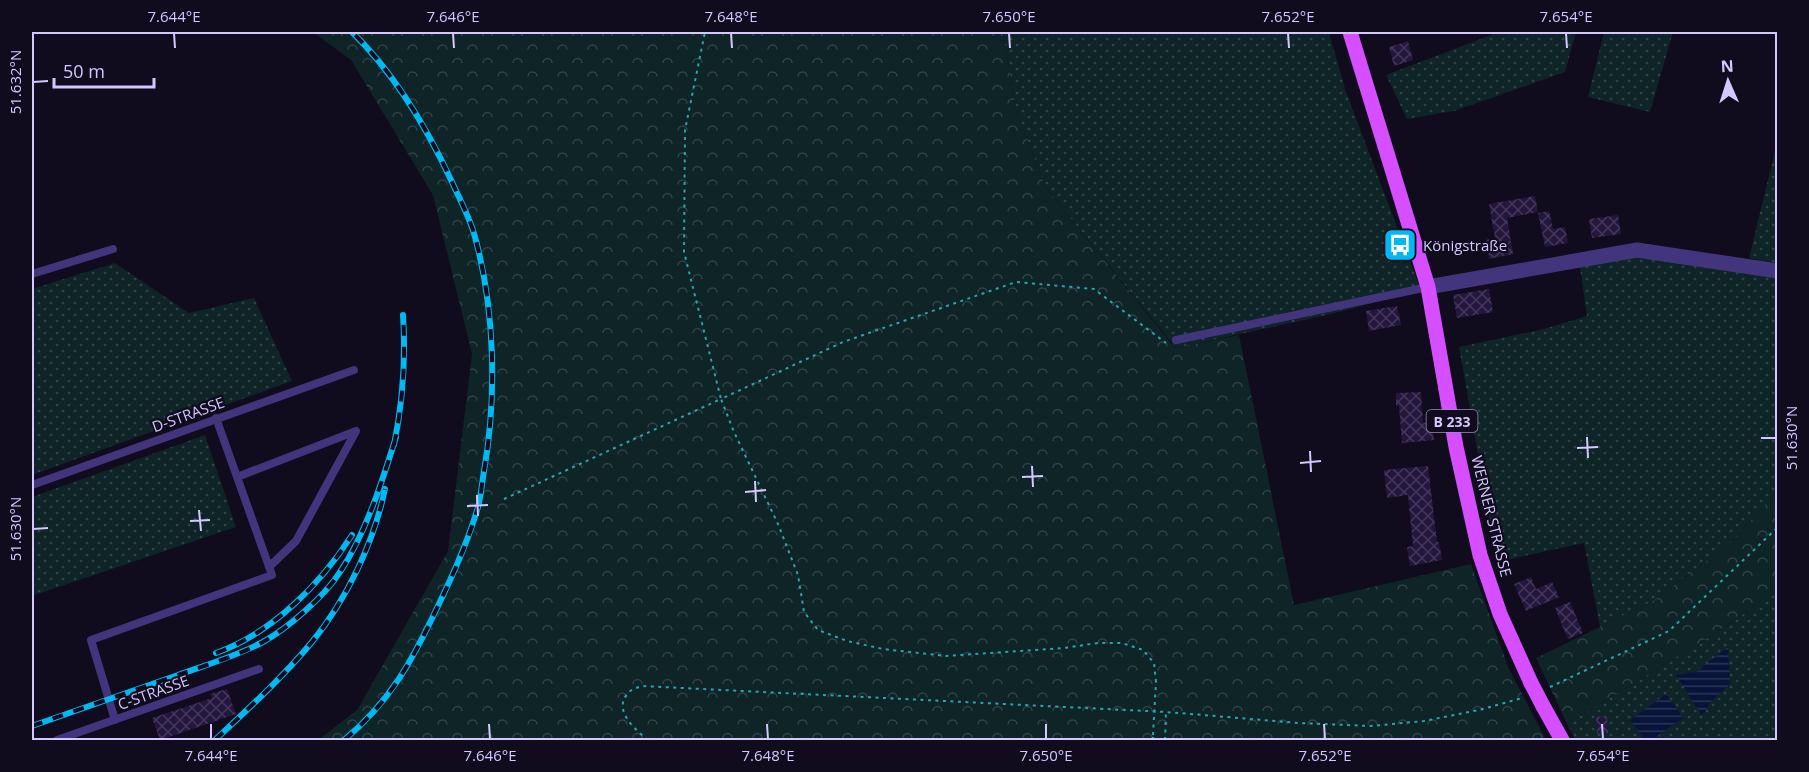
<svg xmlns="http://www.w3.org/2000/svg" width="1809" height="772" font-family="'Open Sans',sans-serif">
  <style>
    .grass { fill: url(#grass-dots) }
    .forest { fill: url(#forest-crowns) }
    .water { fill: url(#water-rules) }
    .building { fill: url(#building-cross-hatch) }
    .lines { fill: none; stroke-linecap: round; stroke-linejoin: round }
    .path { stroke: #2aa5af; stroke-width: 2; stroke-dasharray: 3 4.5; stroke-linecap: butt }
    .lane { stroke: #42357d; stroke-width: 8 }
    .street { stroke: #42357d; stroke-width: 15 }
    .primary { stroke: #d54eff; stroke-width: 15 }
    .rail-casing { stroke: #00b8f2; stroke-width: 6 }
    .rail { stroke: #100b1d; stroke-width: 4; stroke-dasharray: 11; stroke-linecap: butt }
    .path-bridge { stroke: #2aa5af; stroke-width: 2; stroke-dasharray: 3 4.5; stroke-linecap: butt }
    .primary-bridge { stroke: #d54eff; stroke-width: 15 }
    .ticks { fill: none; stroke: #d5c7ff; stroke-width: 2 }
    .labels { text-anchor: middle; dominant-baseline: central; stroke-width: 4.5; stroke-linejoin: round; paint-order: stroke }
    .shield { fill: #100b1d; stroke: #9a8fbb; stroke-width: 1.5 }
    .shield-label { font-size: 14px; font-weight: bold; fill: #d5c7ff }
    .poi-label { font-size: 15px; fill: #d5c7ff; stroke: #100b1d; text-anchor: start }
    .street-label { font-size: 15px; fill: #d5c7ff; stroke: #100b1d }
    .neatline { fill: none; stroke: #d5c7ff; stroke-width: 2 }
    .ticks-label { font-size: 15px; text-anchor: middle; fill: #d5c7ff }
  </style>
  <defs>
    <pattern id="grass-dots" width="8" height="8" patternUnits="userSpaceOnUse" patternTransform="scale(1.5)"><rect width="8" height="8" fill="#0e2427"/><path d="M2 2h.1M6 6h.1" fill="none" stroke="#304247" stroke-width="1.8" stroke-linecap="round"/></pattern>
    <pattern id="forest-crowns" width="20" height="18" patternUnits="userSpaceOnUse" patternTransform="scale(1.5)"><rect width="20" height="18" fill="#0e2427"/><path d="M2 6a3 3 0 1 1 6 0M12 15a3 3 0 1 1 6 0" fill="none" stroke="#304247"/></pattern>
    <pattern id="water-rules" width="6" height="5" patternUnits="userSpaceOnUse" patternTransform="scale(1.5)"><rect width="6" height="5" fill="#081339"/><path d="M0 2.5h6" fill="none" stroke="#2b3457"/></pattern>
    <pattern id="building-cross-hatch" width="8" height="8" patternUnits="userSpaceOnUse" patternTransform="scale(1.5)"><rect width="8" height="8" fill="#24173e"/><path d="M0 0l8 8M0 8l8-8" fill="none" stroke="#43375b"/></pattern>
  </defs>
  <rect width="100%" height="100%" fill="#100b1d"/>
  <path class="grass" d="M1003,32H1329L1346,92L1421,290L1331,314L1176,348L1046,188L1016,110Z
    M1499,32H1576L1565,72L1454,111L1407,119L1386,75Z
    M1604,32H1673L1650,112L1588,97Z
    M1777,143V263L1749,258Z
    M1631,256L1777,276V491L1733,541L1653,601L1600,627L1584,543L1497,562L1459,347L1544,329L1587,316L1580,267Z
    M115,263L189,313L254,298L292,381L32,475V289Z
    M205,435L236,527L32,596V497Z
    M1777,582V740H1576L1567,724L1711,636L1758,604Z"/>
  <path class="forest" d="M313,32H1003L1016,110L1046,188L1175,348L1239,335L1294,605L1471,564L1509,669L1546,740H318L357,710L448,551L472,354L433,195L351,60Z
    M1777,491V582L1758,604L1711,636L1567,724L1536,658L1653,601L1733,541Z"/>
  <path class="water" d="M1728,647L1730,684L1711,701L1702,716L1676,675L1696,672Z
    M1666,694L1683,718L1652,740H1645L1630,720Z"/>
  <path class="building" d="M1408,41L1413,60L1394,66L1389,47Z
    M1535,196L1538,212L1507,218L1513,254L1489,259L1486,240L1495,238L1489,204Z
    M1549,211L1553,229L1565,227L1568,243L1545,247L1538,213Z
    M1618,215L1621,234L1592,238L1589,219Z
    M1489,289L1493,312L1457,318L1453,295Z
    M1397,306L1401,325L1369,331L1366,311Z
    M1421,392L1423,423L1432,422L1434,440L1402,443L1399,406H1396V393Z
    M1428,466L1437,542H1439L1442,560L1410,566L1407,547L1413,546L1408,495L1387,498L1384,470Z
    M1531,577L1536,589L1552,582L1559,597L1526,611L1514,584Z
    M1570,602L1583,633L1568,639L1555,608Z
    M227,689L236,714L160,740L152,718L212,698L210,694Z
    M1607,716L1608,733L1597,734L1596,717Z"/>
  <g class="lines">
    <path class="path" d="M504,499L721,399L684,252L685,130L705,32
      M1156,682L1154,663L1143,650L1122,643H1098L1064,648L946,656L883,649L847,641L818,630L804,612L798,575L778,524L734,432L721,399L843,342L1016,282L1094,289L1166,343
      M1550,687L1669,631L1778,527
      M648,740C636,730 611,710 629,692C632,689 639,687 642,686L1166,712L1299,723L1371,726L1424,721L1479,710L1522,698
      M1153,740V735
      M1165,740L1166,712"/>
    <path class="lane" d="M32,274L113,249
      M1176,340L1428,287
      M237,477L356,431L296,541L269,567
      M32,485L354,370
      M115,720L91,640L272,575L216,418
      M57,740L259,669"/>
    <path class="street" d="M1428,287L1637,250L1778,271"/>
    <path class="primary" d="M1350,32L1428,287L1456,447L1480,555L1500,614L1531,683
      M1543,706L1562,740"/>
    <defs>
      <path id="rail" d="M394,445C403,401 406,360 403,315
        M216,653C272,633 320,585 352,535
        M32,726C80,709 129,692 178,675C206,665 237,656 263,642C288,628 325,596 340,572C366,533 382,482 396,437
        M215,740C248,709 283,677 312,642C347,599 374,542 385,489
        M344,740C390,702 412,661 437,608C453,575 468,542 478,507C481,496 482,483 484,471C497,397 495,310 475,237C470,218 460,200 452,182C427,128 395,74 352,32"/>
    </defs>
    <use href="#rail" class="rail-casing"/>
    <use href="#rail" class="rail"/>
    <path class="path-bridge" d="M1153,735L1156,682"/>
    <path class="primary-bridge" d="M1531,683L1543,706"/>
  </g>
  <path class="ticks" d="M174,33L175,48M453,33L454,48M731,33L732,48M1009,33L1010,48M1288,33L1289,48M1566,33L1567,48M33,82L48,81M1587,437L1588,458M1761,438H1776M1577,448L1598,447M1310,451L1311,472M1300,463L1321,461M1032,466L1033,487M1022,477L1043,476M755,481L756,502M745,492L766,490M477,495L478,516M467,506L488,505M199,510L201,531M190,521L210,520M33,529L48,528M211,724V739M489,724L490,739M767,724L768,739M1046,724V739M1324,724L1325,739M1602,724L1603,739"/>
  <defs>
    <symbol id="bus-square" viewBox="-11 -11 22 22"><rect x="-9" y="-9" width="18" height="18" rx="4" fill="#00b8f2" stroke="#100b1d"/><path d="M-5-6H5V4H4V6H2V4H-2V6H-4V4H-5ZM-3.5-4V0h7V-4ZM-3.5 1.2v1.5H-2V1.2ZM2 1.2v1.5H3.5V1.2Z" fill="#fff"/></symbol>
  </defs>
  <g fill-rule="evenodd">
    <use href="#bus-square" x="1381" y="226" width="38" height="38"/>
  </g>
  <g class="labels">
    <rect class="shield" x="1426.5" y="410" width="51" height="22" rx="4.5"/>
    <g class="shield-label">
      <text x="1452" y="421">B 233</text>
    </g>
    <g class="poi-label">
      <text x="1423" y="245">Königstraße</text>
    </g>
    <g class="street-label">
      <text transform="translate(188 414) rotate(-20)">D-STRASSE</text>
      <text transform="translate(1492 516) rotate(76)">WERNER STRASSE</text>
      <text transform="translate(153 692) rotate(-20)">C-STRASSE</text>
    </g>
  </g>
  <rect width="1809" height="772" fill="none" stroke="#100b1d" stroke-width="66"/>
  <g transform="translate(1728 81) rotate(357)" stroke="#100b1d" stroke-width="4.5" paint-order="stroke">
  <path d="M0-4.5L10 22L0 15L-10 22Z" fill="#d5c7ff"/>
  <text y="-9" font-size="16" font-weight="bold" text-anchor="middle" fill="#d5c7ff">N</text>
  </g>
  <path d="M54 78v9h100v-9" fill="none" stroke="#d5c7ff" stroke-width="3"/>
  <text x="63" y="78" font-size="18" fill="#d5c7ff" stroke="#100b1d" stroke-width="4.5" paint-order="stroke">50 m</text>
  <rect x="33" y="33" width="1743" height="706" class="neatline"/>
  <g class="ticks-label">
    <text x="174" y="22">7.644°E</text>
    <text x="453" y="22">7.646°E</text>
    <text x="731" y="22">7.648°E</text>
    <text x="1009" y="22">7.650°E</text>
    <text x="1288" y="22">7.652°E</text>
    <text x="1566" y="22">7.654°E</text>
    <text transform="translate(16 82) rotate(-90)" y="5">51.632°N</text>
    <text transform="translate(1792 438) rotate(-90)" y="5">51.630°N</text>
    <text transform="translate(16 529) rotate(-90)" y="5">51.630°N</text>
    <text x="211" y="761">7.644°E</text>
    <text x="490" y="761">7.646°E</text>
    <text x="768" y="761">7.648°E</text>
    <text x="1046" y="761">7.650°E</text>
    <text x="1325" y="761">7.652°E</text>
    <text x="1603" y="761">7.654°E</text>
  </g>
</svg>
